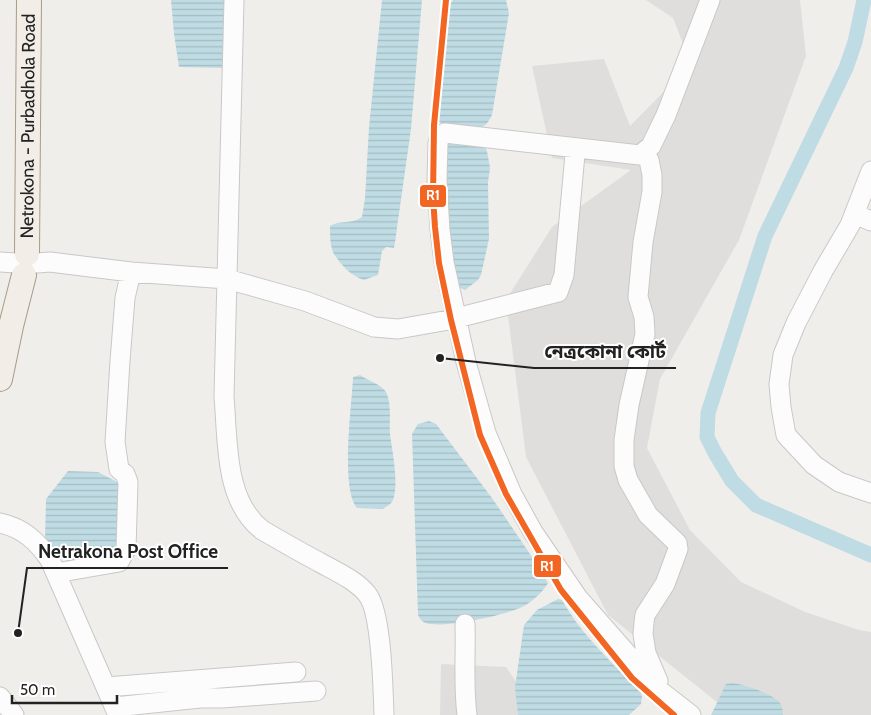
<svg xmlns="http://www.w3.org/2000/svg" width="871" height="715" font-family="Cabin,'Noto Sans Bengali',sans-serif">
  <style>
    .residential { fill: #dfdedc }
    .water { fill: url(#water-rules) }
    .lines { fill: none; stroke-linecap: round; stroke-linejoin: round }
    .canal { stroke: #bfdbe3; stroke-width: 15 }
    .minor-casing { stroke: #c9c8c7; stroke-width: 21 }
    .major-casing { stroke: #a79c86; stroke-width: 26 }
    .minor { stroke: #fdfcfc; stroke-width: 19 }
    .major { stroke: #f3ede7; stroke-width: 24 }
    .rail-1-casing { stroke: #fff; stroke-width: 10 }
    .rail-1 { stroke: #f26522; stroke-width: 6 }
    .labels { text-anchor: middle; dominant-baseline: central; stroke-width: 4; stroke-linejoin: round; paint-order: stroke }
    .street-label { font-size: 18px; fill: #222; stroke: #fff }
    .leader { fill: none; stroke: #222; stroke-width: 2 }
    .callout-dot { fill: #222; stroke: #fff; stroke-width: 2 }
    .callout-label { font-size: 19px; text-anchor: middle; font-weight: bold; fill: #222; stroke: #fff; stroke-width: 4; stroke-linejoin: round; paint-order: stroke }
    .line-badge { stroke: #fff; stroke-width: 2 }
    .badge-label { font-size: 14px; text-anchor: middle; font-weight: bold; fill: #fff }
  </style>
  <defs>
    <pattern id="water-rules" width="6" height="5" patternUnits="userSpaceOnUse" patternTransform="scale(1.25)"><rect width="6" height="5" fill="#bfdbe3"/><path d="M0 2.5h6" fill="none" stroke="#a4bcc2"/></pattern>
  </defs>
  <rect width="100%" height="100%" fill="#f0eeeb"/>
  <path class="residential" d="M646,0H800L806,56L739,240L660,379L647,448L690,530L741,582L805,612L859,630L871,632V715H733L608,615L526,457L506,300L552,227L631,170L552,158L532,66L604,59L630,126L691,64L673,18Z
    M441,664L506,667L539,715H440Z"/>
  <path class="water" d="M171,0H225L224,68L179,67L174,34Z
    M382,0H422L411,129L395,242L394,248L386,247L382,251L378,275L364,280C351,276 341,265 334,254C330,247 330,235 330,226C343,219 350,225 362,217L365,198L369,127Z
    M453,0H506L509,13L492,115C490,119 487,125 482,127C475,130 443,126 438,121L437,110L451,3Z
    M450,142L484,145L487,151L490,168L488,182L489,239L481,275L478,280L465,290L458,287L446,262L443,144Z
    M360,375C367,380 382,385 386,392C392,405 389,420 390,434C392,450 400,487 392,502C390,505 385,507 383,509L357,508C340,488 352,404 353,377Z
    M429,421L436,424L492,498L532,557L548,583C543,592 532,602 522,607C505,615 443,629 426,623C421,621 420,619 418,615L412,434L418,424Z
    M68,471L98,472L121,484L126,517L111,558L73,566L45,542L46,499Z
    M558,599L562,600C582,636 613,663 641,693L642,697L641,704L629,715H518L515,687L524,625L537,610Z
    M732,683C743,684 773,694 780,703C782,707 783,711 783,715H711L726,684Z"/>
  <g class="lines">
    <path class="canal" d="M864,0L855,42L846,68L765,236L708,413L707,437L715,453L732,481L756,505L871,555"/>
    <defs>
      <path id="minor" d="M234,0L224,397C228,441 224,500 262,530C281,541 300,552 319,562C335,571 356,580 367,594C382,612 383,690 384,715
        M643,154L649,160L652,175V192L643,242L638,297L644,317L645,334L629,405L624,440V466L628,480L648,515L677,543L678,549L665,584L645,615L644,623L643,634L646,653L658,681
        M871,171L850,225L823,271L796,323L783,355L779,384L781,407L786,435L814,465L839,482L871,493
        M855,214L871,221
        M0,262L16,263
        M37,263L50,262L131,272L227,279L305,301L374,327L398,329L449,320L558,292L564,275L575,154
        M0,523C23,528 37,541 50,560L118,715
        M56,573L119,562L126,549L128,482L125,474L119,469L115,442L120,361L125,298L131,272
        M465,624C466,656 463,683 467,715
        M106,687L296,672
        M0,697L14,715
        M115,707L200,698H222L316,691
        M691,715L659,690L578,598L533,532L512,494L486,433L466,362L444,262L440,230L437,180L438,143L440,136L445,133L640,155L651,146L666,115L710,0"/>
      <g id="major">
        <path id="s1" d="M27,254L29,0"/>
        <path d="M0,379L11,326L24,275"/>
      </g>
    </defs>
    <use href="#minor" class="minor-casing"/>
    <use href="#major" class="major-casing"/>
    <use href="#minor" class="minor"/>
    <use href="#major" class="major"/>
    <defs>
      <path id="rail-1" d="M446,0L434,125L433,197L435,227L439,263L451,320L480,435L506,494L561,590L632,678L674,715"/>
    </defs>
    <use href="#rail-1" class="rail-1-casing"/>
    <use href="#rail-1" class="rail-1"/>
  </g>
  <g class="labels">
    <g class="street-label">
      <text stroke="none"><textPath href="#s1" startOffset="128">Netrokona - Purbadhola Road</textPath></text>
    </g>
  </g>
  <path class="leader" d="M440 358L534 368H676M18 633L27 568H228"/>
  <g class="callout-dot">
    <circle cx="440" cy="358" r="5"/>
    <circle cx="18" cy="633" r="5"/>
  </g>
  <g class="callout-label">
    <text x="605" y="358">নেত্রকোনা কোর্ট</text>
    <text x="128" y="558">Netrakona Post Office</text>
  </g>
  <g class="line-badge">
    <rect x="419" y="184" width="28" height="24" rx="5" fill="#f26522"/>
    <rect x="533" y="554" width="29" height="24" rx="5" fill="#f26522"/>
  </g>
  <g class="badge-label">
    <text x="433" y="200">R1</text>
    <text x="547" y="571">R1</text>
  </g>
  <path d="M12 695v8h105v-8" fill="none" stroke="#222222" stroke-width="2.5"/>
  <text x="20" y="695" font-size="15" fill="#222222" stroke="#ffffff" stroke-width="4" paint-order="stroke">50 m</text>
</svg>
